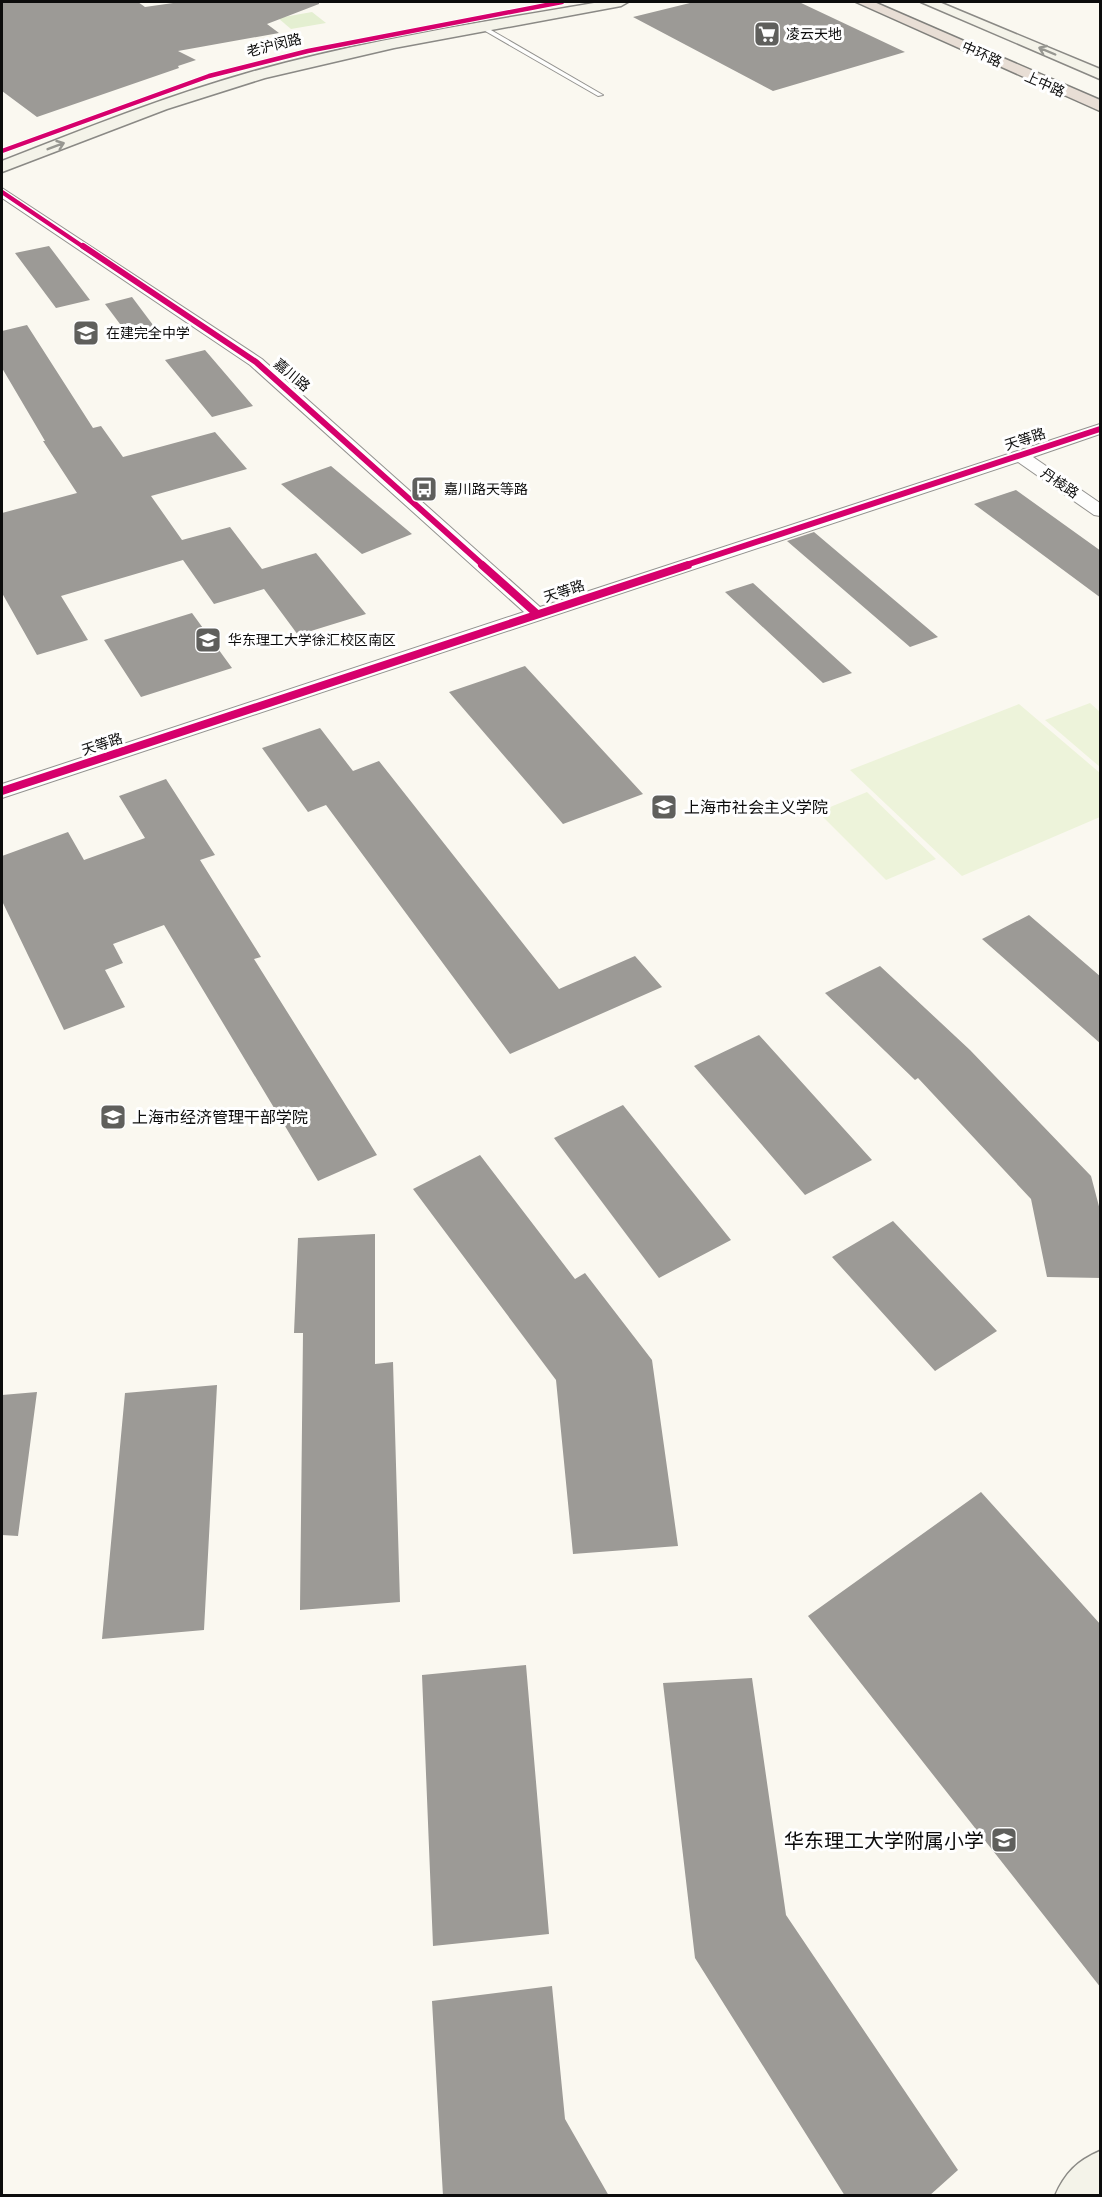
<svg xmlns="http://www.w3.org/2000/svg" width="1102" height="2197" font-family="Lora,'Noto Sans SC',serif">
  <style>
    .green { fill: #e4efd1 }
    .pitch { fill: #edf3da }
    .building { fill: #9c9a96 }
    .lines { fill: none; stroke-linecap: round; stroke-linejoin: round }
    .lane-casing { stroke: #93928f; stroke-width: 2 }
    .street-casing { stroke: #93928f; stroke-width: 2 }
    .secondary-casing { stroke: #8a8985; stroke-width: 3 }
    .highway-casing { stroke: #80807c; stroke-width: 3 }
    .lane { fill: #fefefd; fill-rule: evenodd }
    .street { fill: #fefefd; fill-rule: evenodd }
    .secondary { fill: #f4f3e9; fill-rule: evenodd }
    .highway { fill: #e8ded5; fill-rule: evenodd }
    .cycleway-far2-casing { stroke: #fff; stroke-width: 6 }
    .cycleway-far1-casing { stroke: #fff; stroke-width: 8 }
    .cycleway-casing { stroke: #fff; stroke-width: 10 }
    .cycleway-far2 { stroke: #d6006c; stroke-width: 4.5 }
    .cycleway-far1 { stroke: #d6006c; stroke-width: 6 }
    .cycleway { stroke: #d6006c; stroke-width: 8 }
    .oneway { stroke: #979791 }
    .labels { text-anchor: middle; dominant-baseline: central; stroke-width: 6; stroke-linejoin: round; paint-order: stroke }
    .far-poi-label { font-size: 14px; fill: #0c0c0c; stroke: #fff; text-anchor: start }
    .far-street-label { font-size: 14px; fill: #0c0c0c; stroke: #fff }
    .poi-label { font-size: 16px; fill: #0c0c0c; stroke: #fff; text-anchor: start }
    .near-poi-label { font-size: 20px; fill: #0c0c0c; stroke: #fff; text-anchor: end }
  </style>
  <rect width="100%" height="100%" fill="#faf8f0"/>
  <path class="green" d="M312,12L326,23L291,29L278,18Z"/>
  <path class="pitch" d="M1090,703L1100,712V767L1045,720Z
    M1019,704L1100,773V817L962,876L850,770Z
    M867,792L936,859L886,880L818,812Z"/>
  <path class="building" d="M2,2H138L145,7L180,2H319V4L267,24L279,33L178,51L196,60L178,66L179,68L37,117L2,91Z
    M694,2H799L905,52L773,91L633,17Z
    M49,246L90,300L56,308L15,253Z
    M132,297L156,329L129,336L105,304Z
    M27,325L93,428L101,426L123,457L215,432L247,469L151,496L182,540L230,527L262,569L316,553L366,614L298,635L264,589L214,604L183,560L61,596L88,640L37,655L2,593V513L77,493L43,441H45L2,368V331Z
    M205,350L253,406L212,417L165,360Z
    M331,466L412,534L362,554L281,484Z
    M1016,490L1101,551V598L974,504Z
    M814,532L938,637L910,647L787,541Z
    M753,583L852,673L823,683L725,592Z
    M192,613L232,668L141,697L104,640Z
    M525,666L643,794L563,824L449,692Z
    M320,728L353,771L379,761L559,989L635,956L662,987L510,1054L326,805L308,812L262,748Z
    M166,779L215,855L200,860L261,957L254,959L377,1155L318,1181L164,925L113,944L123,963L105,970L125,1007L64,1030L2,901V856L68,832L84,860L145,838L119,796Z
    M1029,915L1101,977V1044L982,939Z
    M880,966L970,1050L1091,1176L1101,1214V1278L1047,1277L1031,1199L918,1078L915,1080L825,993Z
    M759,1035L872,1160L805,1195L694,1066Z
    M623,1105L731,1240L659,1278L554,1138Z
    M480,1155L575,1279L585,1273L652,1360L678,1546L573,1554L556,1380L413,1189Z
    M893,1221L997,1331L935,1371L832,1257Z
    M375,1234V1364L393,1362L400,1602L300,1610L303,1333H294L298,1238Z
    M217,1385L204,1630L102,1639L125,1393Z
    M37,1392L18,1536L2,1535V1395Z
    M981,1492L1101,1625V1988L808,1616Z
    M526,1665L549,1934L433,1946L422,1675Z
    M752,1678L786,1915L958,2170L929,2196H845L695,1958L663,1683Z
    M552,1986L565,2119L609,2196H443L432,2001Z"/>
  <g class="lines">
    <defs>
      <path id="lane" d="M480,26H484L603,95L598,96L480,28Z"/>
      <path id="street" d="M2,188L262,359L540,607L1100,424V434L1033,457L1100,503V516L1094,515L1018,462L2,798V784L524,612L250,365L2,198Z"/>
      <path id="secondary" d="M600,2H628L621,6L394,48L265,78L167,109L2,172V161C84,129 166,96 251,72C365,40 483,22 600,2Z
        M921,2H939L1100,69V79Z
        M1100,2151V2196H1055C1065,2173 1077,2161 1100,2151Z"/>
      <path id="highway" d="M856,2H874L1100,100V111Z"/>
    </defs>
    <use href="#lane" class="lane-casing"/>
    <use href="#street" class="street-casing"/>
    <use href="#secondary" class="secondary-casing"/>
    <use href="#highway" class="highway-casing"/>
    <use href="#lane" class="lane"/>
    <use href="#street" class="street"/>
    <use href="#secondary" class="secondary"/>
    <use href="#highway" class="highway"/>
    <defs>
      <path id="cycleway-far2" d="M2,151L209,76L308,51L562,2
        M2,192L85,248"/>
      <path id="cycleway-far1" d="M83,246L256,362L484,566
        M683,566L1100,429"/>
      <path id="cycleway" d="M482,565L537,614
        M2,791L688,565"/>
    </defs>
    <use href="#cycleway-far2" class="cycleway-far2-casing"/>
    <use href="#cycleway-far1" class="cycleway-far1-casing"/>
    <use href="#cycleway" class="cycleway-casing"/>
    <use href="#cycleway-far2" class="cycleway-far2"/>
    <use href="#cycleway-far1" class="cycleway-far1"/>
    <use href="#cycleway" class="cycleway"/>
  </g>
  <defs><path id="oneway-shaft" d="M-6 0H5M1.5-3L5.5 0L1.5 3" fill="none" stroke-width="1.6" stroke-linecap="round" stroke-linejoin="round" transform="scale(1.5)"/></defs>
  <g class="oneway">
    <use href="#oneway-shaft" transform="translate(1047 51) rotate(-157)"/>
    <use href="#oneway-shaft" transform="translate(56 146) rotate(-21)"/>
  </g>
  <defs>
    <symbol id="supermarket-square" viewBox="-11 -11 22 22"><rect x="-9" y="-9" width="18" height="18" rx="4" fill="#5f5f5c" stroke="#fff"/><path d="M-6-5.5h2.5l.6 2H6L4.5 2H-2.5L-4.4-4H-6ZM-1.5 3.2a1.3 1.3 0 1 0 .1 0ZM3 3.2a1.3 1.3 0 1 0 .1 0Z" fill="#fff"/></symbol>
    <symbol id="school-square" viewBox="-11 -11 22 22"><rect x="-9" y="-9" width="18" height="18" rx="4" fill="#5f5f5c" stroke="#fff"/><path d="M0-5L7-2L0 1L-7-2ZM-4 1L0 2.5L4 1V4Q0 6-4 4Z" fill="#fff"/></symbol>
    <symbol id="bus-square" viewBox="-11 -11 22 22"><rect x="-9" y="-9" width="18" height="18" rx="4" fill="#5f5f5c" stroke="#fff"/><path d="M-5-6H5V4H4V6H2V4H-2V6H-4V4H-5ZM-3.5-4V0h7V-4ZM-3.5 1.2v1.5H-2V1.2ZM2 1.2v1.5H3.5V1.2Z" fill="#fff"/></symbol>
    <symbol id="university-square" viewBox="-11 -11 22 22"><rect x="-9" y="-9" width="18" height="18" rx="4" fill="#5f5f5c" stroke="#fff"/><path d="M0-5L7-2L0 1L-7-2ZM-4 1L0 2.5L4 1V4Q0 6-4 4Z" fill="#fff"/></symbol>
  </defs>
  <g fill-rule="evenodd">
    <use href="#supermarket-square" x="752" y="19" width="30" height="30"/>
    <use href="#school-square" x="71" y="318" width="30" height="30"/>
    <use href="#bus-square" x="409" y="474" width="30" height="30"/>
    <use href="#university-square" x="193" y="625" width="30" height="30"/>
    <use href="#school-square" x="649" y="792" width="30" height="30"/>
    <use href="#school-square" x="98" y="1102" width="30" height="30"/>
    <use href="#school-square" x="989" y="1825" width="30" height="30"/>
  </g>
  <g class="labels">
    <g class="far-poi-label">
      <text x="786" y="34">凌云天地</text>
      <text x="106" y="333">在建完全中学</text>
      <text x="444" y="489">嘉川路天等路</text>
      <text x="228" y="640">华东理工大学徐汇校区南区</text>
    </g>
    <g class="far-street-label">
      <text transform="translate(274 45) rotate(-14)">老沪闵路</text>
      <text transform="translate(982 54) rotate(24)">中环路</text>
      <text transform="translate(1045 84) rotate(24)">上中路</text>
      <text transform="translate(292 375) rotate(40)">嘉川路</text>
      <text transform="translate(1025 439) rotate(-18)">天等路</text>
      <text transform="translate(1060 483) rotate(34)">丹棱路</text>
      <text transform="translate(564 591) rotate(-18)">天等路</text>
      <text transform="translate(102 744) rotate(-18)">天等路</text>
    </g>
    <g class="poi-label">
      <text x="684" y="807">上海市社会主义学院</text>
      <text x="132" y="1117">上海市经济管理干部学院</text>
    </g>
    <g class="near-poi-label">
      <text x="984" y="1840">华东理工大学附属小学</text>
    </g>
  </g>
  <rect width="1102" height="2197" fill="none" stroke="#0c0c0c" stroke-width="6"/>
</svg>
